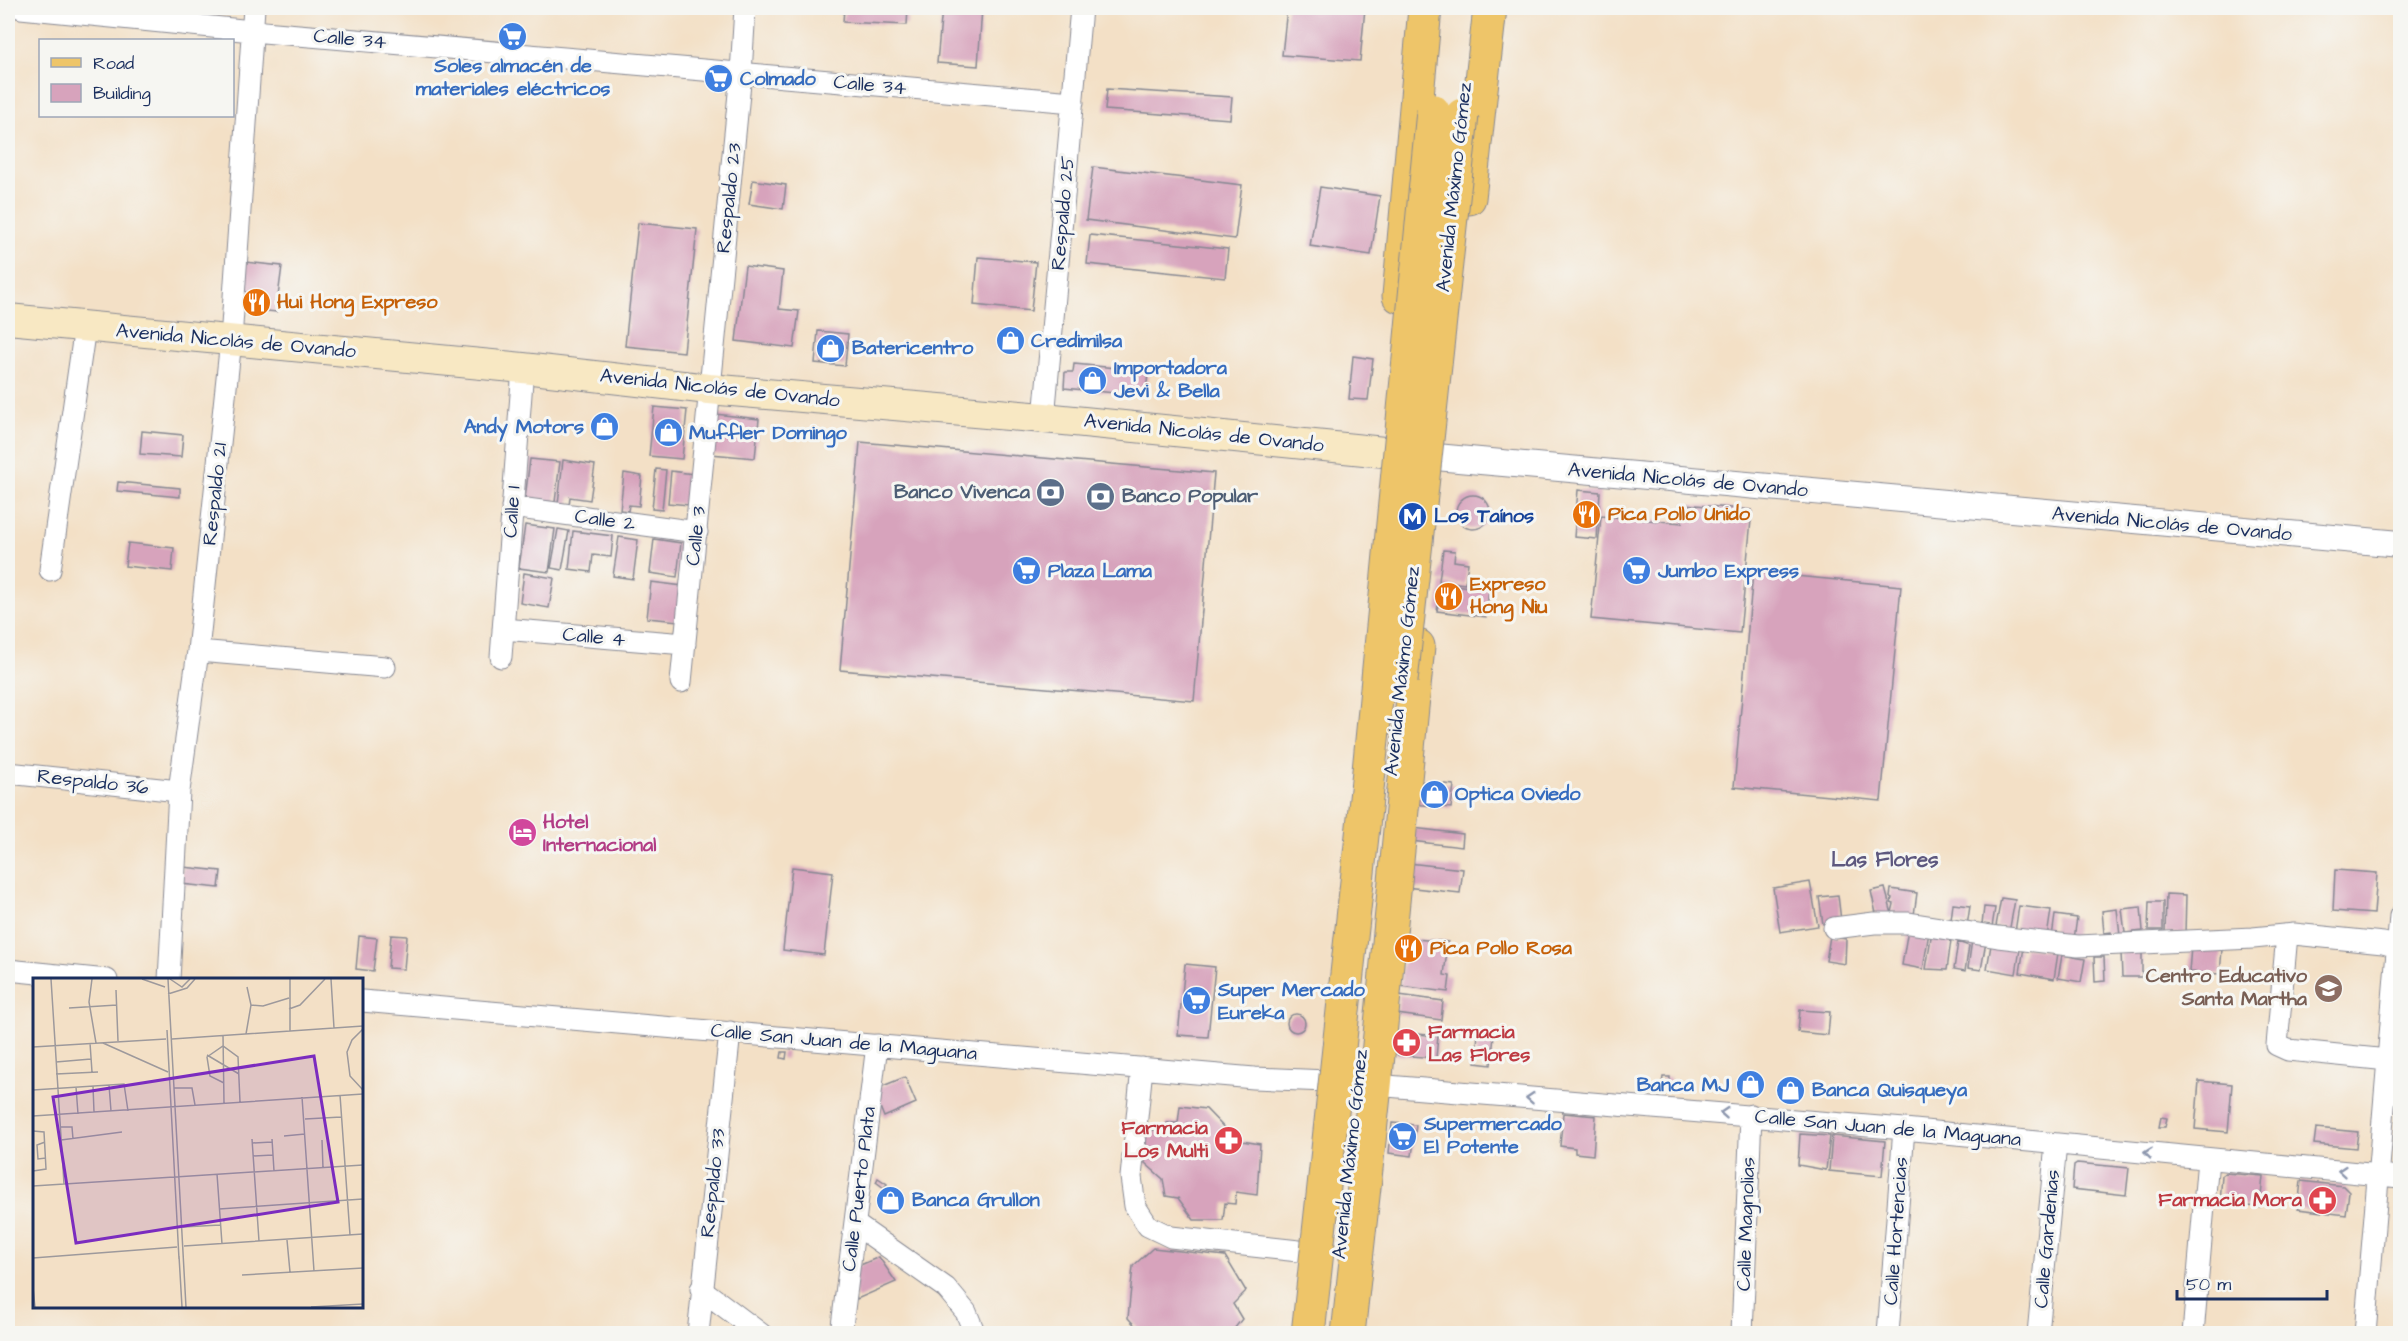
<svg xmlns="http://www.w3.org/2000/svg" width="2408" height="1341" font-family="'Architects Daughter',sans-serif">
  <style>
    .building { fill: #d7a3bc }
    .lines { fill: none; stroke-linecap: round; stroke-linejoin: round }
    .minor-casing { stroke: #878892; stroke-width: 23 }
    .tertiary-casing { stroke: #878892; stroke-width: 28 }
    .secondary-casing { stroke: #878892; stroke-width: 32 }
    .primary-casing { stroke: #878892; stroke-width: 35 }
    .minor { stroke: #fff; stroke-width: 21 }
    .tertiary { stroke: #fff; stroke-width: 26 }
    .secondary { stroke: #f8e8c3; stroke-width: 30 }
    .primary { stroke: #eec569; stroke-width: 33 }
    .primary-bridge-casing { stroke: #878892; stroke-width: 35; stroke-linecap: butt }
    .primary-bridge { stroke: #eec569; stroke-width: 33 }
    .oneway { stroke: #8d97ae }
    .labels { text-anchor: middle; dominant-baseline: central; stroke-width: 6; stroke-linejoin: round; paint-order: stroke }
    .street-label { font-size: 20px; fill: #1b2f5e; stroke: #f6f6f2 }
    .shop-label { font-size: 20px; font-weight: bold; fill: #366cbe; stroke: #f6f6f2; text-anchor: start }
    .food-label { font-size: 20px; font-weight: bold; fill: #c56008; stroke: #f6f6f2; text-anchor: start }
    .service-label { font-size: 20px; font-weight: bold; fill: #4e5e75; stroke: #f6f6f2; text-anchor: end }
    .transit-label { font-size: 20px; font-weight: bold; fill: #164399; stroke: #f6f6f2; text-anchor: start }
    .hotel-label { font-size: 20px; font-weight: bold; fill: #b23c85; stroke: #f6f6f2; text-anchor: start }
    .education-label { font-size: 20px; font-weight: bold; fill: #785e54; stroke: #f6f6f2; text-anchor: end }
    .health-label { font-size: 20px; font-weight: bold; fill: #be3a42; stroke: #f6f6f2; text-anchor: end }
    .neighbourhood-label { font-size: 21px; font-weight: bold; fill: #5d587f; stroke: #f6f6f2 }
    .inset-road { fill: none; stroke: #9d999c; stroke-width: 1.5 }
    .view { fill: #7b2cbf; fill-opacity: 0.15; stroke: #7b2cbf; stroke-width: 3 }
    .inset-edge { fill: none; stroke: #1b2f5e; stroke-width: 3 }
  </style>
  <rect width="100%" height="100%" fill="#f6f6f2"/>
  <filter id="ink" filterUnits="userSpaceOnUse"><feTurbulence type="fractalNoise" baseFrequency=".0167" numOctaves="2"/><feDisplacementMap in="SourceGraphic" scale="12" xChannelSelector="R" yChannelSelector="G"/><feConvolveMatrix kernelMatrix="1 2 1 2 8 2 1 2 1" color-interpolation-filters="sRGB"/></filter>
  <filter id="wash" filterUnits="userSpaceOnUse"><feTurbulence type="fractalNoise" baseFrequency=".008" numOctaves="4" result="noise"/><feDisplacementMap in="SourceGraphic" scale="24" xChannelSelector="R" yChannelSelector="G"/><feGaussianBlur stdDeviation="1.35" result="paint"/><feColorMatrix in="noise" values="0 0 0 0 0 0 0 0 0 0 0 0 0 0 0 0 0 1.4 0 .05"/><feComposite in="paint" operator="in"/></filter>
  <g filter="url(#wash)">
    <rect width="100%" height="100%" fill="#f3e0c6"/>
    <g id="blocks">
      <path class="building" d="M844,8H908L907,25L843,22Z
        M942,8H982L978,66L937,63Z
        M1287,8H1365L1360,61L1282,55Z
        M1107,89L1232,97L1230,119L1105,110Z
        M1093,167L1242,185L1235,239L1086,220Z
        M753,180L786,185L783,209L749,204Z
        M1320,187L1380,196L1371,255L1310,246Z
        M638,223L697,229L684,352L625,346Z
        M1090,235L1228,249L1225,278L1087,264Z
        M978,257L1036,262L1031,311L974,305Z
        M245,262L282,266L276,312L239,308Z
        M745,266L783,271L779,309L799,311L794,348L736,341Z
        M818,331L848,334L845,366L815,363Z
        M1353,356L1373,359L1368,400L1349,399Z
        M1074,364L1148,371L1146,396L1064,388L1065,372H1073Z
        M654,407L687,410L682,459L649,456Z
        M715,414L759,419L755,458L711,454Z
        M142,431L183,435L181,457L140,454Z
        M860,442L1214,473L1194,701L840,670Z
        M530,459L560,462L555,502L525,499Z
        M563,460L595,465L590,500L570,497L569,506L558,504Z
        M656,469L666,470L662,510L652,509Z
        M671,471L693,474L689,505L668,503Z
        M624,473L642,476L639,506L629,505L628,511L620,510Z
        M118,482L180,488V497L117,491Z
        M1578,490L1600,492L1597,539L1574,537Z
        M1456 512a17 17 0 1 1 34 0a17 17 0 1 1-34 0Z
        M1684,504L1752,510L1740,633L1591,619L1601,516L1682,523Z
        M525,525L555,529L549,572L519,568Z
        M558,529L569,531L562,570L551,568Z
        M573,531L613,536L611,557L593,555L591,572L569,569Z
        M619,537L638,540L633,579L613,576Z
        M654,539L681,543L677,577L650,573Z
        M128,543L174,548L172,571L125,566Z
        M1443,550L1455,551L1454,561L1468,563L1465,584L1439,581Z
        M1753,572L1901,586L1881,801L1734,787Z
        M524,573L554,578L549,608L520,603Z
        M651,582L683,586L679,621L647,618Z
        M1441,583L1489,590L1486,617L1437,611Z
        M1416,781L1454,785L1451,808L1414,804Z
        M1413,828L1463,834L1462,847L1411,841Z
        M1408,863L1463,869L1460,893L1405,887Z
        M183,867L221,871L219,888L181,884Z
        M792,867L833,872L824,955L783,950Z
        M2335,870L2377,873L2374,914L2333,911Z
        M1810,882L1818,926L1780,932L1773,888Z
        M1885,888L1892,914L1877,918L1871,891Z
        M1891,889L1917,893L1914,915L1892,912L1894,904L1891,903L1892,898L1890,897Z
        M2166,894L2186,895L2185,934L2165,933Z
        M1838,895L1841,921L1823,924L1819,897Z
        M2001,898L2015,900L2009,933L2003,932L2004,927L1996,926Z
        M2149,902H2163V930H2148Z
        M1953,904L1970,906L1967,926L1951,920Z
        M2019,906L2051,910L2047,937L2015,932Z
        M1984,907L1995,908L1992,927L1982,925Z
        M2141,907L2143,931L2125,933L2122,909Z
        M2117,909L2120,936L2112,937L2111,932L2104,933L2102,911Z
        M2055,915L2077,918L2074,939L2052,937Z
        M1908,929L1929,932L1923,969L1902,965Z
        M391,935L407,936L404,969L388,968Z
        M359,936L377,938L373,971L356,969Z
        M1830,936L1846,939L1845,964L1826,961Z
        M1931,937L1951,940L1947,970L1926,969Z
        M1405,938L1448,942L1444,975L1450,976L1448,992L1400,986Z
        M1972,940L1986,942L1981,970L1968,968Z
        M1958,942L1969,946L1965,971L1954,969Z
        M1991,945L2020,949L2016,974L1987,969Z
        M2024,947L2058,953L2054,979L2020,973Z
        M2191,947L2222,949L2220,974L2189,972Z
        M2142,951V977H2122L2121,952Z
        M2062,955L2085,959L2081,982L2058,978Z
        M2094,957H2104L2105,981L2095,982Z
        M1185,964L1215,967L1208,1037L1178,1035Z
        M1399,995L1443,1001L1441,1020L1397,1014Z
        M1800,1010L1830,1012L1828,1035L1798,1032Z
        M1287 1023a9 9 0 1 1 18 0a9 9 0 1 1-18 0Z
        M1396,1032L1438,1036L1436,1058L1398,1055L1395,1051Z
        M1478,1034L1494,1036L1491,1065L1475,1063Z
        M782,1052H787L786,1059L781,1058Z
        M905,1077L916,1103L884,1117L873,1090Z
        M1663,1077H1670V1084L1662,1083Z
        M1744,1081L1757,1082L1756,1090L1744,1089Z
        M2199,1081L2232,1084L2228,1132L2195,1129Z
        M1785,1082L1798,1083V1097L1783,1096Z
        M1180,1106L1206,1109L1236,1140L1260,1144L1257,1195L1236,1192L1235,1204L1225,1203L1223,1220H1194L1178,1198L1166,1196L1163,1179L1145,1163L1147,1129L1166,1132L1167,1123H1178Z
        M1563,1113L1596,1116L1593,1155L1575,1153V1148L1560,1146Z
        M2161,1117L2167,1118L2165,1127H2159Z
        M1392,1123L1416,1125L1412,1156L1389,1153Z
        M2316,1128L2358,1132L2356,1148L2314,1144Z
        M1800,1134L1830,1136L1826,1170L1798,1165Z
        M1832,1136L1885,1141L1882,1176L1829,1171Z
        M2077,1163L2129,1168L2126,1195L2072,1189L2074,1165Z
        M2225,1173L2263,1176L2260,1207L2220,1204L2222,1175Z
        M878,1178L887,1184L884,1188L876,1182Z
        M2301,1181L2343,1186L2349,1192L2346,1215L2298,1209Z
        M894,1193L898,1201L888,1206L884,1199Z
        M1153,1248L1225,1256L1246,1291L1233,1304L1242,1319L1230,1334L1142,1333L1128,1318L1133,1266Z
        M879,1257L896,1282L857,1299L849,1270Z"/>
    </g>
  </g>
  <g filter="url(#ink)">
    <use href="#blocks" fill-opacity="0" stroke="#878892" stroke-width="1.5"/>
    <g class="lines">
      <defs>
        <path id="minor" d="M21,8L252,31L1073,102
          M1044,418L1081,8
          M512,507L697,532
          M50,570L85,327
          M503,629L685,644
          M198,651L385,667
          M501,657L523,368
          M681,682L741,73L745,8
          M8,773L179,791
          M1834,928L1874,923H1909L1998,937L2078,946L2253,938L2294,934L2383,943L2398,947
          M2287,935L2277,1045L2288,1050L2388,1060
          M8,970L107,980
          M169,980L179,791L198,651L231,340L254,8
          M362,1001L1254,1078L1327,1081L1904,1129L2400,1177
          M1142,1068L1131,1177L1135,1206L1148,1226L1171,1237L1308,1252
          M855,1224L946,1288L966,1312L975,1334
          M701,1289L761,1334
          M698,1334L730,1032
          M841,1334L877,1045
          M1742,1334L1751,1115
          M1888,1334L1904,1129
          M2038,1334L2056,1144
          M2193,1334L2208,1159
          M2365,1334L2400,916"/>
        <path id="tertiary" d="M1436,457L2400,544"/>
        <path id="secondary" d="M8,319L523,368L709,389L1044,418L1424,456"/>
        <path id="primary" d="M1469,198L1490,8
          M1399,296L1425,8
          M1348,1334L1375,1086L1418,646"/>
      </defs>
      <use href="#minor" class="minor-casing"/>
      <use href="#tertiary" class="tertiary-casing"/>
      <use href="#secondary" class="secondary-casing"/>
      <use href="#primary" class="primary-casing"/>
      <use href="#minor" class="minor"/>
      <use href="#tertiary" class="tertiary"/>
      <use href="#secondary" class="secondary"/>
      <use href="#primary" class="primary"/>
      <defs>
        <path id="primary-bridge" d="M1401,681L1462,115
          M1308,1334L1369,771L1433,111"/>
      </defs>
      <use href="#primary-bridge" class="primary-bridge-casing"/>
      <use href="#primary-bridge" class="primary-bridge"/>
    </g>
    <defs><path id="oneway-chevron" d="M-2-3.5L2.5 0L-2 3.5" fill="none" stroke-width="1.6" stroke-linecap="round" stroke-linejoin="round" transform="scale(1.5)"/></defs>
    <g class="oneway">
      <use href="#oneway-chevron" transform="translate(1530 1098) rotate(-176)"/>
      <use href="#oneway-chevron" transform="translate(1724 1113) rotate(-176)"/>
      <use href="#oneway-chevron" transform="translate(2148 1153) rotate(-174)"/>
      <use href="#oneway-chevron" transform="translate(2342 1171) rotate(-175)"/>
    </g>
  </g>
  <defs>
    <symbol id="supermarket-disc" viewBox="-11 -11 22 22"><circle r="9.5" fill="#3f7fe0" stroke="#f6f6f2"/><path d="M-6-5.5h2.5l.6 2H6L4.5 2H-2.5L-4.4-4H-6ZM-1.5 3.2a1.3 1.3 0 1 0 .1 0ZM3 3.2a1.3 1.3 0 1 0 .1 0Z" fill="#fff"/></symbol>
    <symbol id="restaurant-disc" viewBox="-11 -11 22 22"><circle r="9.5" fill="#e8710a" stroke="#f6f6f2"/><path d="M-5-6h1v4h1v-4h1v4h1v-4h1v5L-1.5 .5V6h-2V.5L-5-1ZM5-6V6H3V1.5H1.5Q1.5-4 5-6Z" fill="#fff"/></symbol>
    <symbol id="shop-disc" viewBox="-11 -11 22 22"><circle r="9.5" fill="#3f7fe0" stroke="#f6f6f2"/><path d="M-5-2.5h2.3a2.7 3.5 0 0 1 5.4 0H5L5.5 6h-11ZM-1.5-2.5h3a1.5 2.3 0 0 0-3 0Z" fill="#fff"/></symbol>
    <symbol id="bank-disc" viewBox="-11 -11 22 22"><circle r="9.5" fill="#5c6f8a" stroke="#f6f6f2"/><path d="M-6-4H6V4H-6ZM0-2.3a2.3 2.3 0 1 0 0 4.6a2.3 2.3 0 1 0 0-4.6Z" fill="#fff"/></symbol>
    <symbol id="metro-disc" viewBox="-11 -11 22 22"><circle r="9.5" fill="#1a4fb4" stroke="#f6f6f2"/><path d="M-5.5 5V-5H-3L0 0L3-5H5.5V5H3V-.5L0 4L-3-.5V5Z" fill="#fff"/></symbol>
    <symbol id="hotel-disc" viewBox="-11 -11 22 22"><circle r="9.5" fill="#d1479c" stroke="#f6f6f2"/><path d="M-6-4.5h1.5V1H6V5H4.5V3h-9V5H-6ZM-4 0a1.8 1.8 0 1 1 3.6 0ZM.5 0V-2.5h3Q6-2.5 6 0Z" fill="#fff"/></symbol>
    <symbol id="school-disc" viewBox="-11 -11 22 22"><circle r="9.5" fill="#8d6e63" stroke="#f6f6f2"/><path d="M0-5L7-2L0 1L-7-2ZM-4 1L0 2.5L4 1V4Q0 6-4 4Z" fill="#fff"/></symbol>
    <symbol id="pharmacy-disc" viewBox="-11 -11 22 22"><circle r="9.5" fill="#e0444e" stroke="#f6f6f2"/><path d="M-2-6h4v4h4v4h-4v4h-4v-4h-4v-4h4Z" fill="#fff"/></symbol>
  </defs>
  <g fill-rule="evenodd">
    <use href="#supermarket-disc" x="496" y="20" width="33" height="33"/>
    <use href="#supermarket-disc" x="702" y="62" width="33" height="33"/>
    <use href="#restaurant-disc" x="240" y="286" width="33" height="33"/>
    <use href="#shop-disc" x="994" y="324" width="33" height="33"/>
    <use href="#shop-disc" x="814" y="332" width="33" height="33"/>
    <use href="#shop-disc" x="1076" y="364" width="33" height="33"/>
    <use href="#shop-disc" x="588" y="410" width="33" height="33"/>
    <use href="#shop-disc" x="652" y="416" width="33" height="33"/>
    <use href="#bank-disc" x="1034" y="476" width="33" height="33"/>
    <use href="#bank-disc" x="1084" y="480" width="33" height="33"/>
    <use href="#restaurant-disc" x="1570" y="498" width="33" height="33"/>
    <use href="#metro-disc" x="1396" y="500" width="33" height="33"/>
    <use href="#supermarket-disc" x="1010" y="554" width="33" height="33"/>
    <use href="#supermarket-disc" x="1620" y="554" width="33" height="33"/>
    <use href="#restaurant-disc" x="1432" y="580" width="33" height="33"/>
    <use href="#shop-disc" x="1418" y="778" width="33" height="33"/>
    <use href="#hotel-disc" x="506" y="816" width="33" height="33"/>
    <use href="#restaurant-disc" x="1392" y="932" width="33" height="33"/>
    <use href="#school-disc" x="2312" y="972" width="33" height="33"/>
    <use href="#supermarket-disc" x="1180" y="984" width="33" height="33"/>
    <use href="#pharmacy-disc" x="1390" y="1026" width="33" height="33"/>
    <use href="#shop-disc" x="1734" y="1068" width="33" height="33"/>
    <use href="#shop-disc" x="1774" y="1074" width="33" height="33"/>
    <use href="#supermarket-disc" x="1386" y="1120" width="33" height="33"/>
    <use href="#pharmacy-disc" x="1212" y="1124" width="33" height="33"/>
    <use href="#shop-disc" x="874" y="1184" width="33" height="33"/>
    <use href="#pharmacy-disc" x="2306" y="1184" width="33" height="33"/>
  </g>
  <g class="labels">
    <g class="street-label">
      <text transform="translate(350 39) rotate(5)">Calle 34</text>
      <text transform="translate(870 85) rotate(5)">Calle 34</text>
      <text transform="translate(1454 187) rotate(-84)">Avenida Máximo Gómez</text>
      <text transform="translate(729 198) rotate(-84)">Respaldo 23</text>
      <text transform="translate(1063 213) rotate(-85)">Respaldo 25</text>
      <text transform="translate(236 341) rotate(5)">Avenida Nicolás de Ovando</text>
      <text transform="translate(720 388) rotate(6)">Avenida Nicolás de Ovando</text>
      <text transform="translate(1204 433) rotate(6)">Avenida Nicolás de Ovando</text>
      <text transform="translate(1688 480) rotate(5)">Avenida Nicolás de Ovando</text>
      <text transform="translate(215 494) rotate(-84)">Respaldo 21</text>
      <text transform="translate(512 512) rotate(-86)">Calle 1</text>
      <text transform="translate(605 520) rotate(8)">Calle 2</text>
      <text transform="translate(2172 524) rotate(5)">Avenida Nicolás de Ovando</text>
      <text transform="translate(696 536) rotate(-84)">Calle 3</text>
      <text transform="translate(594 637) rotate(5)">Calle 4</text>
      <text transform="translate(1402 671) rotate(-84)">Avenida Máximo Gómez</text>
      <text transform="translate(93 782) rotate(6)">Respaldo 36</text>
      <text transform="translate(844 1042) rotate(5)">Calle San Juan de la Maguana</text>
      <text transform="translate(1888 1128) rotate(5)">Calle San Juan de la Maguana</text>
      <text transform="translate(1350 1154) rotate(-84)">Avenida Máximo Gómez</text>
      <text transform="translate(713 1183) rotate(-84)">Respaldo 33</text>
      <text transform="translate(859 1189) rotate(-83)">Calle Puerto Plata</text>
      <text transform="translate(1746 1224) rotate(-88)">Calle Magnolias</text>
      <text transform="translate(1896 1231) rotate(-86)">Calle Hortencias</text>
      <text transform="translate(2047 1239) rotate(-85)">Calle Gardenias</text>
    </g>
    <g class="shop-label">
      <text x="513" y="66" text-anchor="middle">Soles almacén de<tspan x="513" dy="23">materiales eléctricos</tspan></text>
      <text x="740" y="79">Colmado</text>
      <text x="1031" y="341">Credimilsa</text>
      <text x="852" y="348">Batericentro</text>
      <text x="1114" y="368">Importadora<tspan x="1114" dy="23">Jevi &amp; Bella</tspan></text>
      <text x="584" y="427" text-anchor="end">Andy Motors</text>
      <text x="689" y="433">Muffler Domingo</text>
      <text x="1048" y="571">Plaza Lama</text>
      <text x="1658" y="571">Jumbo Express</text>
      <text x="1455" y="794">Optica Oviedo</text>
      <text x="1218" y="990">Super Mercado<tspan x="1218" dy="23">Eureka</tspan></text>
      <text x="1729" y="1085" text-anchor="end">Banca MJ</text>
      <text x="1812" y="1090">Banca Quisqueya</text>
      <text x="1424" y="1124">Supermercado<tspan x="1424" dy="23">El Potente</tspan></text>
      <text x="912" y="1200">Banca Grullon</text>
    </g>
    <g class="food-label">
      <text x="277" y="302">Hui Hong Expreso</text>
      <text x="1608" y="514">Pica Pollo Unido</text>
      <text x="1470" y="584">Expreso<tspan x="1470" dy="23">Hong Niu</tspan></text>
      <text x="1430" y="948">Pica Pollo Rosa</text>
    </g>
    <g class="service-label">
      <text x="1030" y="492">Banco Vivenca</text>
      <text x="1122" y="496" text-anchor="start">Banco Popular</text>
    </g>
    <g class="transit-label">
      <text x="1434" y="516">Los Taínos</text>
    </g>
    <g class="hotel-label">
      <text x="543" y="822">Hotel<tspan x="543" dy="23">Internacional</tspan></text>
    </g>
    <g class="education-label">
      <text x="2307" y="976">Centro Educativo<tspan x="2307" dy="23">Santa Martha</tspan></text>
    </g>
    <g class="health-label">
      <text x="1428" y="1032" text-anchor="start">Farmacia<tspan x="1428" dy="23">Las Flores</tspan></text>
      <text x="1208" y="1128">Farmacia<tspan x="1208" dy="23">Los Multi</tspan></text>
      <text x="2302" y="1200">Farmacia Mora</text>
    </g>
    <g class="neighbourhood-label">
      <text x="1885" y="859">Las Flores</text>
    </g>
  </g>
  <g transform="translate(33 978)">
    <rect width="330" height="330" fill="#f3e0c6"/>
    <path class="inset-road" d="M18,1L31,206M59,1L56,24L63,65M109,1L132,9M135,1L153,329M137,1L149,9L157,1M257,1V53M298,1L301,50M83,12L85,63M135,16L154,10L162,1M218,27L230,28L256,20M36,30L84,27M256,31L267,27L292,1M330,51L319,62L314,74L317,98L330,112M134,52L146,281M213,56L218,27L214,9M190,57L191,125M139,61L330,48M57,65L59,94M70,65L135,94M0,69L133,61M174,77L206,96M23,84L58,81M23,96L65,94M191,105L177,98L174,79L190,68L205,79L207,124M76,107L78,133M60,108L61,134M43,109L45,136M141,110H159L162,127M0,112L91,106L95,133M307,117L317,257M269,119L281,293M0,138L330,116M272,141L308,139M27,149H39L40,161M0,153L11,154L13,191L0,193M251,158L272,156M219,161L226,263M239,161L241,193M28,162L89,154M289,162L290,190M12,164L4,167L5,181L13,180M219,165L239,164M220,178L240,177M184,196L189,266M142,199L330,187M0,208L141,199M186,231L330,221M150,249L187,247M254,262L257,294M151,268L330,256M146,278L149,329M0,280L144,269M209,297L330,290M0,310L2,329M278,329L330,326"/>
    <path class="view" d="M281,78L305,224L43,265L20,119Z"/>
    <rect width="330" height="330" class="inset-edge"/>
  </g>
  <rect width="2408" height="1341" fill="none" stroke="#f6f6f2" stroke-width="30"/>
  <rect x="39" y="39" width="195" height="78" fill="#f6f6f2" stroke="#9ea6b7" stroke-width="1.5"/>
  <rect x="51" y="58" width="30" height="9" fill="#eec569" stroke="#9ea6b7" stroke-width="1.5"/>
  <text x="93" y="69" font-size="18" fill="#1b2f5e">Road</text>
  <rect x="51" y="84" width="30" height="18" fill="#d7a3bc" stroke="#9ea6b7" stroke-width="1.5"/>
  <text x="93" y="99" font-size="18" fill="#1b2f5e">Building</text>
  <path d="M2177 1290v9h150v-9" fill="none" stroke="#1b2f5e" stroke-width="3"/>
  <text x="2186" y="1290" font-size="18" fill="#1b2f5e" stroke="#f6f6f2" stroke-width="4.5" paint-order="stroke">50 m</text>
</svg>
